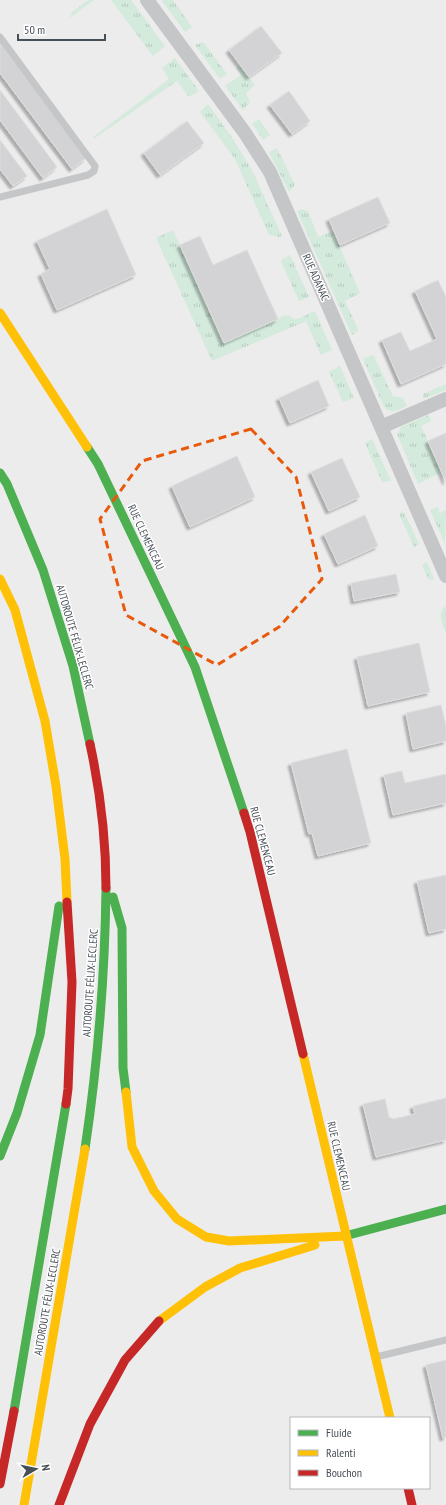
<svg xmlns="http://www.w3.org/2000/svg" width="446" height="1505" font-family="'PT Sans Narrow',sans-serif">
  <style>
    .grass { fill: url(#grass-tufts) }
    .building { fill: #d3d3d5; stroke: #dededf; filter: url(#shadow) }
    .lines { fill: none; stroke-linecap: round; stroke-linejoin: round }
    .lane { stroke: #c4c6c7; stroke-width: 7 }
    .street { stroke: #c4c6c7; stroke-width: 14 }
    .fast { stroke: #4caf50; stroke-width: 9 }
    .slow { stroke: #ffc107; stroke-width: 9 }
    .jam { stroke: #c62828; stroke-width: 9 }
    .marked { fill: none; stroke: #e8590c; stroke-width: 3; stroke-dasharray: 8 5; stroke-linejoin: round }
    .labels { text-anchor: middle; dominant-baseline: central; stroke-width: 3; stroke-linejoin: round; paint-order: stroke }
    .street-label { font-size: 11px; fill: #464e56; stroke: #fff }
  </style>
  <defs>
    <pattern id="grass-tufts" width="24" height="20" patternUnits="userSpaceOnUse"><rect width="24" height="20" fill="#d3eadc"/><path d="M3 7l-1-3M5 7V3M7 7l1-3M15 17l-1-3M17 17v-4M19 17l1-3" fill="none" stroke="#b6cabf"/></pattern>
    <filter id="shadow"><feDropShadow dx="-3" dy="3" stdDeviation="1" flood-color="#0004"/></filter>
  </defs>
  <rect width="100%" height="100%" fill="#edecec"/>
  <path class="grass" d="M88,0H94L70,18L72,12Z
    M111,0H131L165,46L153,56Z
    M163,0H173L192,27L185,32L162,1Z
    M202,42L205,44L227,74L220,79L195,45Z
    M175,58L199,91L189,97L177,81L95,138H92L169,79L162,68Z
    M240,65L255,85L246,93L250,102L243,110L225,86L241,75L236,68Z
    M208,104L233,139L251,168L282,236L279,237L269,235L235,159L200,112Z
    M259,119L270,135L263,140L252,124Z
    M277,148L295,185L289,192L269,152Z
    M302,209L308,211L318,237L333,231L360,293L345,301L357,327L358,331L352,335L297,211Z
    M173,230L224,343L281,317L289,315L294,319H298L315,311L332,350L321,355L306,321L212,361L156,238Z
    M290,255L309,297L299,301L281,262L282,259Z
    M372,355L374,356L393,396L403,398L407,406C399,410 391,415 384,407L363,359Z
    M340,366L354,398L343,402L329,372Z
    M446,384V390L423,399V394Z
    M429,415L431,421L421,426L442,472L418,484L397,434L401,427Z
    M372,439L391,481L382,482L365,443Z
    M438,507L440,513L446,510L445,544L430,510Z
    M404,512L419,544L414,547L399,514Z
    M427,562L434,579L429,580L422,565Z
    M445,606L446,608V633C442,624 437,614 445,606Z"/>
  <path class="building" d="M261,26L282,53L249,77L229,50Z
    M0,43L86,158L72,169L0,73Z
    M0,90L57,167L43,178L0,120Z
    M289,91L310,121L292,134L270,105Z
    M187,121L204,143L160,175L144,153Z
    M0,140L27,176L13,186L0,169Z
    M378,197L390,223L340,245L329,219Z
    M107,209L136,275L57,310L41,274L50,269L37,241Z
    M200,236L213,265L247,250L278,319L224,343L180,245Z
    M438,280L446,297V364L401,384L382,340L401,332L410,351L437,339L415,291Z
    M318,380L329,406L290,423L279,398Z
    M446,433V482L428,441Z
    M237,456L255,497L190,527L172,486Z
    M342,458L360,497L329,511L311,472Z
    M365,515L378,546L338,564L324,534Z
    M396,574L400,592L354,601L351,583Z
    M419,643L430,692L368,706L357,657Z
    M441,705L446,726V741L413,749L406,713Z
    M347,749L371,843L318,856L312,833L309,834L291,763Z
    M402,771L405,783L446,774V803L393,815L384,775Z
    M446,875V929L429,933L417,881Z
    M446,1098V1140L376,1157L363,1104L385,1099L389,1117L393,1119L415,1114L413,1106Z
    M446,1360V1437L443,1438L426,1365Z"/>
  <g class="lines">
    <path class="lane" d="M0,37L95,166L94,171L88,175L0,197
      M376,1357L446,1340"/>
    <path class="street" d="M147,0L245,133L270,172L446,576
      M381,427L446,399"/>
    <path class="fast" d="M87,447L98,464L195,667L244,813
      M0,473L7,484L43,570L73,666L90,744
      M113,897L122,928L123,1068L126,1092
      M85,1149C98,1061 105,977 106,888
      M0,1156L17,1113L40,1035L59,906
      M345,1236L446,1209
      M14,1411L66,1104"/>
    <path class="slow" d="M0,313L87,447
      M0,579L15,610L45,721L56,786L65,859L67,902
      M303,1054L390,1418
      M126,1092L132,1147L154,1191L177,1219L206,1237L229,1241L345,1236
      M159,1321L205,1287L240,1268L315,1245
      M24,1505L85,1149"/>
    <path class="jam" d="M90,744C100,790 106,840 106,888
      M244,813L250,832L303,1054
      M66,1104L68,1089L72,982L67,902
      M0,1484L14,1411
      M408,1488L412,1505
      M59,1505L90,1424L125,1360L159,1321"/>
  </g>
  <path class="marked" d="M251,429L296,477L322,579L279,627L217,665L126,615L100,519L142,461Z"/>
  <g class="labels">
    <g class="street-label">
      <text transform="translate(316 277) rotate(66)">RUE ADANAC</text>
      <text transform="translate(146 537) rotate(65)">RUE CLEMENCEAU</text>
      <text transform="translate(75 637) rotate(74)">AUTOROUTE FÉLIX-LECLERC</text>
      <text transform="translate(263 841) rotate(75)">RUE CLEMENCEAU</text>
      <text transform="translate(90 983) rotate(-86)">AUTOROUTE FÉLIX-LECLERC</text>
      <text transform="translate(339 1156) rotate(77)">RUE CLEMENCEAU</text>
      <text transform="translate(47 1302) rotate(-80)">AUTOROUTE FÉLIX-LECLERC</text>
    </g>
  </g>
  <rect x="290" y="1417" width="140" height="72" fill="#ffffff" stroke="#b5b8bb"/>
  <rect x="298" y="1430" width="20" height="6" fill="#4caf50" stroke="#b5b8bb"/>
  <text x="326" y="1437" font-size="12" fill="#464e56">Fluide</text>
  <rect x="298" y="1450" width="20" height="6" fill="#ffc107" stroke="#b5b8bb"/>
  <text x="326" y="1457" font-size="12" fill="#464e56">Ralenti</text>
  <rect x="298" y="1470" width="20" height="6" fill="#c62828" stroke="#b5b8bb"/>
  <text x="326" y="1477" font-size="12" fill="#464e56">Bouchon</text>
  <g transform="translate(36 1469) rotate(81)" stroke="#ffffff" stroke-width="3" paint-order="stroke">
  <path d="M0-3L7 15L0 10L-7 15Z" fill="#464e56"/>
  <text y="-6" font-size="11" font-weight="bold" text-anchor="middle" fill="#464e56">N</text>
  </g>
  <path d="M18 34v6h87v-6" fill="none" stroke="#464e56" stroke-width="2"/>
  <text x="24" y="34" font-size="12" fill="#464e56" stroke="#ffffff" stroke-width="3" paint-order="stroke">50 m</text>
</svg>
